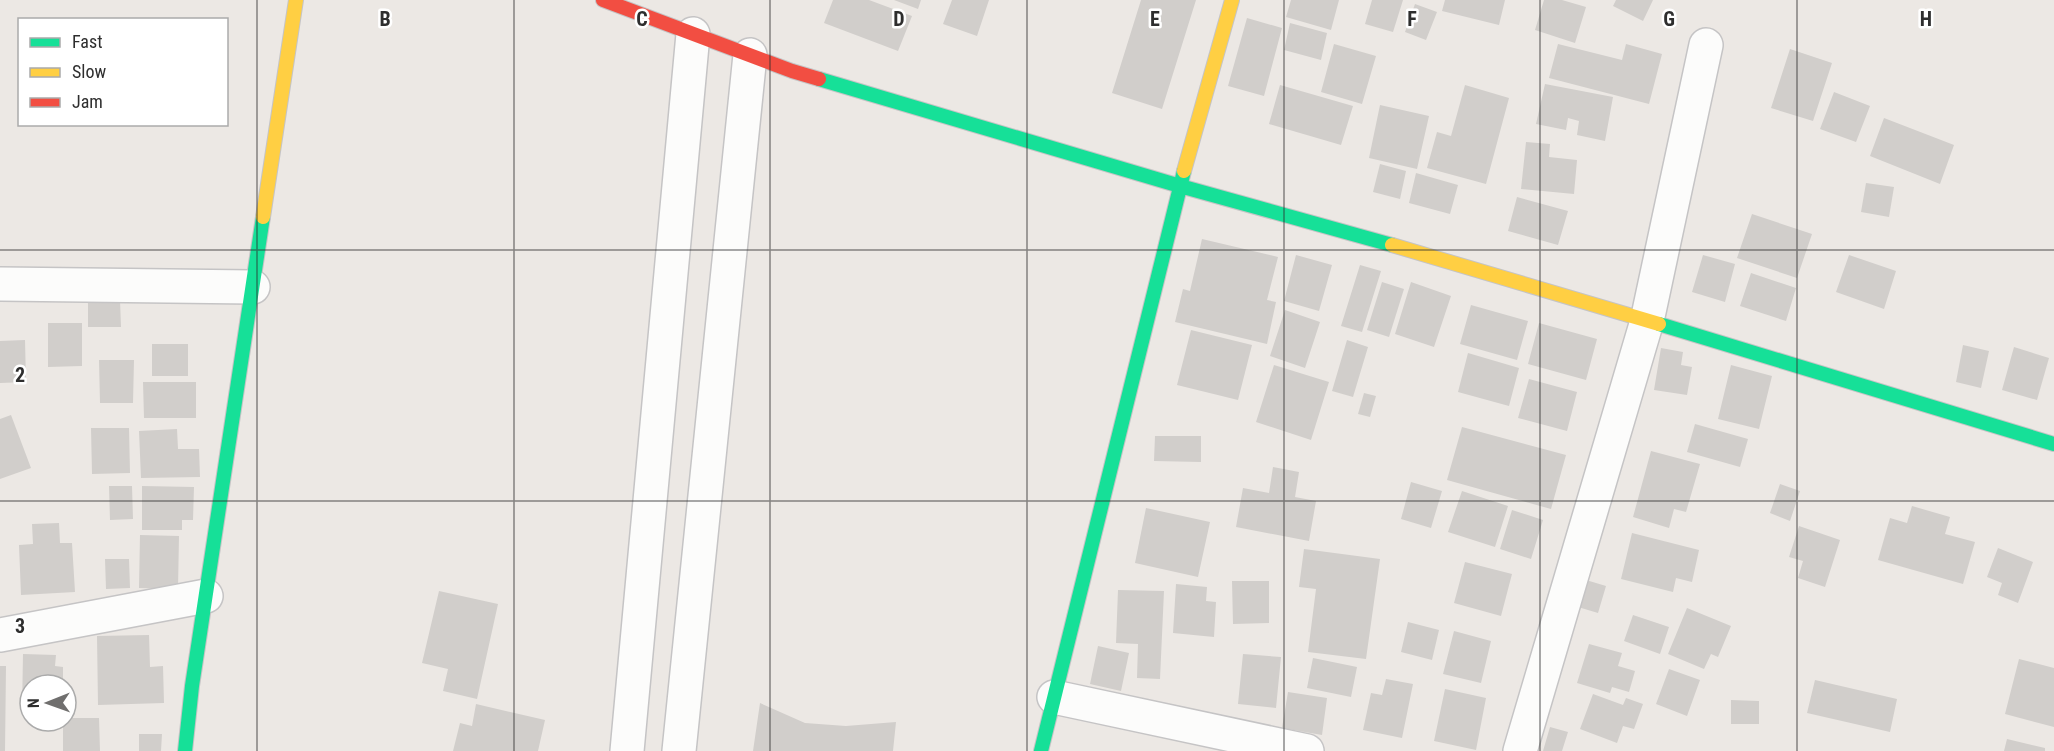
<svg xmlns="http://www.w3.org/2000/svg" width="2054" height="751" font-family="'Roboto Condensed',sans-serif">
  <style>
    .building { fill: #d1cecb }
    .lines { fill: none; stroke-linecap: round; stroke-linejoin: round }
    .street-casing { stroke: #c5c4c5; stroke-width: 36 }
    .fast-casing { stroke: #c5c4c5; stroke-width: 16 }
    .slow-casing { stroke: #c5c4c5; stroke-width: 16 }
    .jam-casing { stroke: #c5c4c5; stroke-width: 16 }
    .street { stroke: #fcfcfb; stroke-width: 33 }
    .fast { stroke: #16e098; stroke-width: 14 }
    .slow { stroke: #ffcf43; stroke-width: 14 }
    .jam { stroke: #f24e42; stroke-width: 14 }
    .grid { fill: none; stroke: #2e2e2e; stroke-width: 1.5; stroke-opacity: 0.55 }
    .grid-label { font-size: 20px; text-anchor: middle; font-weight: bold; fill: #2e2e2e; stroke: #fff; stroke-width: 5; stroke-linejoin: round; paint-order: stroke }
  </style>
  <rect width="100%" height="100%" fill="#ece8e4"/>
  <path class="building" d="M833,0H869L912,16L898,51L824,23Z
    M894,0H921L918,9Z
    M952,0H989L977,36L943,24Z
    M1141,0H1196L1162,109L1112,93Z
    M1291,0H1339L1331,30L1286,17Z
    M1372,0H1403L1393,32L1365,24Z
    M1445,0H1505L1499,25L1442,11Z
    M1544,0H1562L1586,7L1575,43L1535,30Z
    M1616,0H1653L1643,21L1613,6Z
    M1415,4L1437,12L1426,40L1405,32Z
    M1247,18L1282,28L1264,96L1228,86Z
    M1290,23L1327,33L1321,60L1284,50Z
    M1334,44L1376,56L1362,104L1321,92Z
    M1558,44L1622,60L1626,44L1662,54L1649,104L1549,78Z
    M1790,49L1832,63L1813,121L1771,108Z
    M1545,84L1613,97L1605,141L1577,135L1579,121L1568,118L1566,130L1536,124Z
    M1280,85L1353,106L1341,145L1269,124Z
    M1465,85L1509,98L1486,184L1427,168L1437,132L1451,136Z
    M1834,92L1870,106L1856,142L1820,129Z
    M1380,105L1429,116L1417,169L1369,158Z
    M1884,118L1954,145L1940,184L1870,156Z
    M1526,142L1550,144L1549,157L1577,160L1574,194L1521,189Z
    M1380,164L1406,171L1400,199L1373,192Z
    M1416,173L1458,185L1450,214L1409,203Z
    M1866,183L1894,187L1889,217L1861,212Z
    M1517,197L1568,211L1558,245L1508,231Z
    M1752,214L1812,234L1797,278L1737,258Z
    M1202,239L1278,257L1267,300L1276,302L1267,344L1175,322L1183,289L1190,291Z
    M1296,255L1332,265L1319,311L1284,301Z
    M1703,255L1735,264L1725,302L1692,292Z
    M1849,255L1896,271L1884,309L1836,292Z
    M1360,265L1381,271L1362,332L1341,326Z
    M1751,273L1796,288L1786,321L1740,306Z
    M1382,282L1404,289L1389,337L1367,330Z
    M1411,282L1451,296L1434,347L1395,334Z
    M88,300H120L121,327H88Z
    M1471,305L1528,321L1517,360L1460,344Z
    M1285,310L1320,322L1305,368L1270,356Z
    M48,323H82V366L48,367Z
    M1539,323L1597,339L1586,380L1528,364Z
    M1191,330L1252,345L1238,400L1177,385Z
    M25,340L26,382L0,383V341Z
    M1347,340L1368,347L1353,397L1332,391Z
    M152,344H188V376H152Z
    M1963,345L1989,351L1981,388L1956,382Z
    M2014,347L2049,358L2037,400L2002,390Z
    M1661,348L1683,352L1681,365L1692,367L1687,395L1654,390Z
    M1468,353L1519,368L1509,406L1458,392Z
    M99,360H134L133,403H100Z
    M1274,365L1329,382L1311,440L1256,422Z
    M1731,365L1772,376L1759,429L1718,419Z
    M1529,379L1577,392L1567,431L1518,418Z
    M143,382H196V418H144Z
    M1364,393L1376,396L1370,417L1358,414Z
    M11,415L31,468L0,479V419Z
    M1695,424L1748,439L1740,467L1687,452Z
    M1462,427L1566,455L1551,509L1447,480Z
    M91,428H129L130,473L92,474Z
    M177,429L178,449H199L200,477L141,478L139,431Z
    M1155,436H1201V462L1154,461Z
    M1651,451L1700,464L1686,512L1674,509L1669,528L1633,517Z
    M1273,467L1299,472L1295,497L1316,501L1309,541L1236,527L1243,488L1269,493Z
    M1411,482L1442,491L1431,528L1401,519Z
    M1780,484L1800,491L1790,521L1770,513Z
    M109,486H132L133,519L110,520Z
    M142,486L194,487L193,520H182V530H142Z
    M1462,491L1508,506L1495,547L1448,532Z
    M1912,506L1950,517L1945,534L1975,542L1963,584L1878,560L1890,518L1907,523Z
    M1146,508L1210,522L1198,577L1135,563Z
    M1512,510L1543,520L1531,559L1500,549Z
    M59,523L60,543H72L75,592L21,595L19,545L33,544L32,524Z
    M1799,526L1840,540L1825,587L1798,578L1803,561L1789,557Z
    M1632,533L1699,550L1692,582L1676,578L1673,592L1621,579Z
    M140,535L179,536L178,589L139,588Z
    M1998,548L2033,562L2018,603L1998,595L2002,583L1987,577Z
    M1304,549L1380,559L1366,659L1308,652L1316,589L1299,587Z
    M105,559H129L130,588L106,589Z
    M1465,562L1512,574L1501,616L1454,603Z
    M1586,580L1606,586L1598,613L1578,607Z
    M1232,581H1269V623L1233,624Z
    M1176,584L1207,587L1206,601L1216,602L1214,637L1173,633Z
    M1118,590L1164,591L1160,679L1137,678L1138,644L1116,643Z
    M439,591L498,604L477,699L443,691L448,669L422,663Z
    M1687,608L1731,626L1718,657L1711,654L1704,669L1668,654Z
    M1633,615L1669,627L1660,654L1624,641Z
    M1408,622L1439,630L1432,660L1401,652Z
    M1454,631L1491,641L1481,683L1443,674Z
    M149,635L150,667L163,666L164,703L98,705L97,636Z
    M1589,644L1622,653L1618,666L1635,671L1629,692L1612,687L1610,693L1577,683Z
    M1098,646L1129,653L1121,691L1090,684Z
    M23,654L56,655L55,666L63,667V685H30V709H22Z
    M1243,654L1281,657L1276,708L1238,704Z
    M1313,658L1357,667L1351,697L1307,688Z
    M2019,659L2054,668V727L2005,714Z
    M0,666H6L5,751H0Z
    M1669,669L1700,680L1687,716L1656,704Z
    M1386,679L1413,684L1402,738L1363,730L1371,693L1382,695Z
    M1815,680L1897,699L1890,732L1807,713Z
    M1445,689L1486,698L1476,750L1434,741Z
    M1288,692L1327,698L1322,735L1282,728Z
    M1593,694L1623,705L1626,698L1643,704L1634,729L1623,726L1617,743L1580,729Z
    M1731,700L1759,701V724H1731Z
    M760,703L805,723L846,726L896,722L893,751H753Z
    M476,704L545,720L538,751H453L460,723L472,726Z
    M66,718H99L100,751H63V721H66Z
    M1550,727L1568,732L1562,751H1543Z
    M139,734H162L161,751H139Z
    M2007,739L2045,748V751H2004Z"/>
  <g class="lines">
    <defs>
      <path id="street" d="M0,284L253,287
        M0,635L206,596
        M1054,697L1307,751
        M627,751L693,34
        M679,751L750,55
        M1520,751L1647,321L1706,45"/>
      <path id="fast" d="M819,79L1180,186L1392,245
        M1659,324L2054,444
        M185,751L192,686L263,217
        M1041,751L1184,171"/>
      <path id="slow" d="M1184,171L1232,0
        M263,217L296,0
        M1392,245L1659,324"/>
      <path id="jam" d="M603,0L792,71L819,79"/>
    </defs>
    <use href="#street" class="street-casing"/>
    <use href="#fast" class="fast-casing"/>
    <use href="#slow" class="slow-casing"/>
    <use href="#jam" class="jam-casing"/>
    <use href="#street" class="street"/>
    <use href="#fast" class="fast"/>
    <use href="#slow" class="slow"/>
    <use href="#jam" class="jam"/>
  </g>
  <path class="grid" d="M257,0V751M514,0V751M770,0V751M1027,0V751M1284,0V751M1540,0V751M1797,0V751M0,250H2054M0,501H2054"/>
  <g class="grid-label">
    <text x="385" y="26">B</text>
    <text x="642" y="26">C</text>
    <text x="899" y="26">D</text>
    <text x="1155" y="26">E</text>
    <text x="1412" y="26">F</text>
    <text x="1669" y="26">G</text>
    <text x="1926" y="26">H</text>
    <text x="20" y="382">2</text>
    <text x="20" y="633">3</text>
  </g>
  <rect x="18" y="18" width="210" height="108" fill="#ffffff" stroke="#ababab" stroke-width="1.5"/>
  <rect x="30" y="38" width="30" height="9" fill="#16e098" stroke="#ababab" stroke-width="1.5"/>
  <text x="72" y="48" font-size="18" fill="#2e2e2e">Fast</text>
  <rect x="30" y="68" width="30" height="9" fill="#ffcf43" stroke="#ababab" stroke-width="1.5"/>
  <text x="72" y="78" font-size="18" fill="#2e2e2e">Slow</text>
  <rect x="30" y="98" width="30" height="9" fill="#f24e42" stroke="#ababab" stroke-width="1.5"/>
  <text x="72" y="108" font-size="18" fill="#2e2e2e">Jam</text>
  <g transform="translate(48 703) rotate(269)"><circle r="28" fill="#ffffff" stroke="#ababab" stroke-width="1.5"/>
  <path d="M0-4.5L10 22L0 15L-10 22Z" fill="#706f6e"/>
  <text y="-9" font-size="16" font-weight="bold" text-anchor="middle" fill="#2e2e2e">N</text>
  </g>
</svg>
